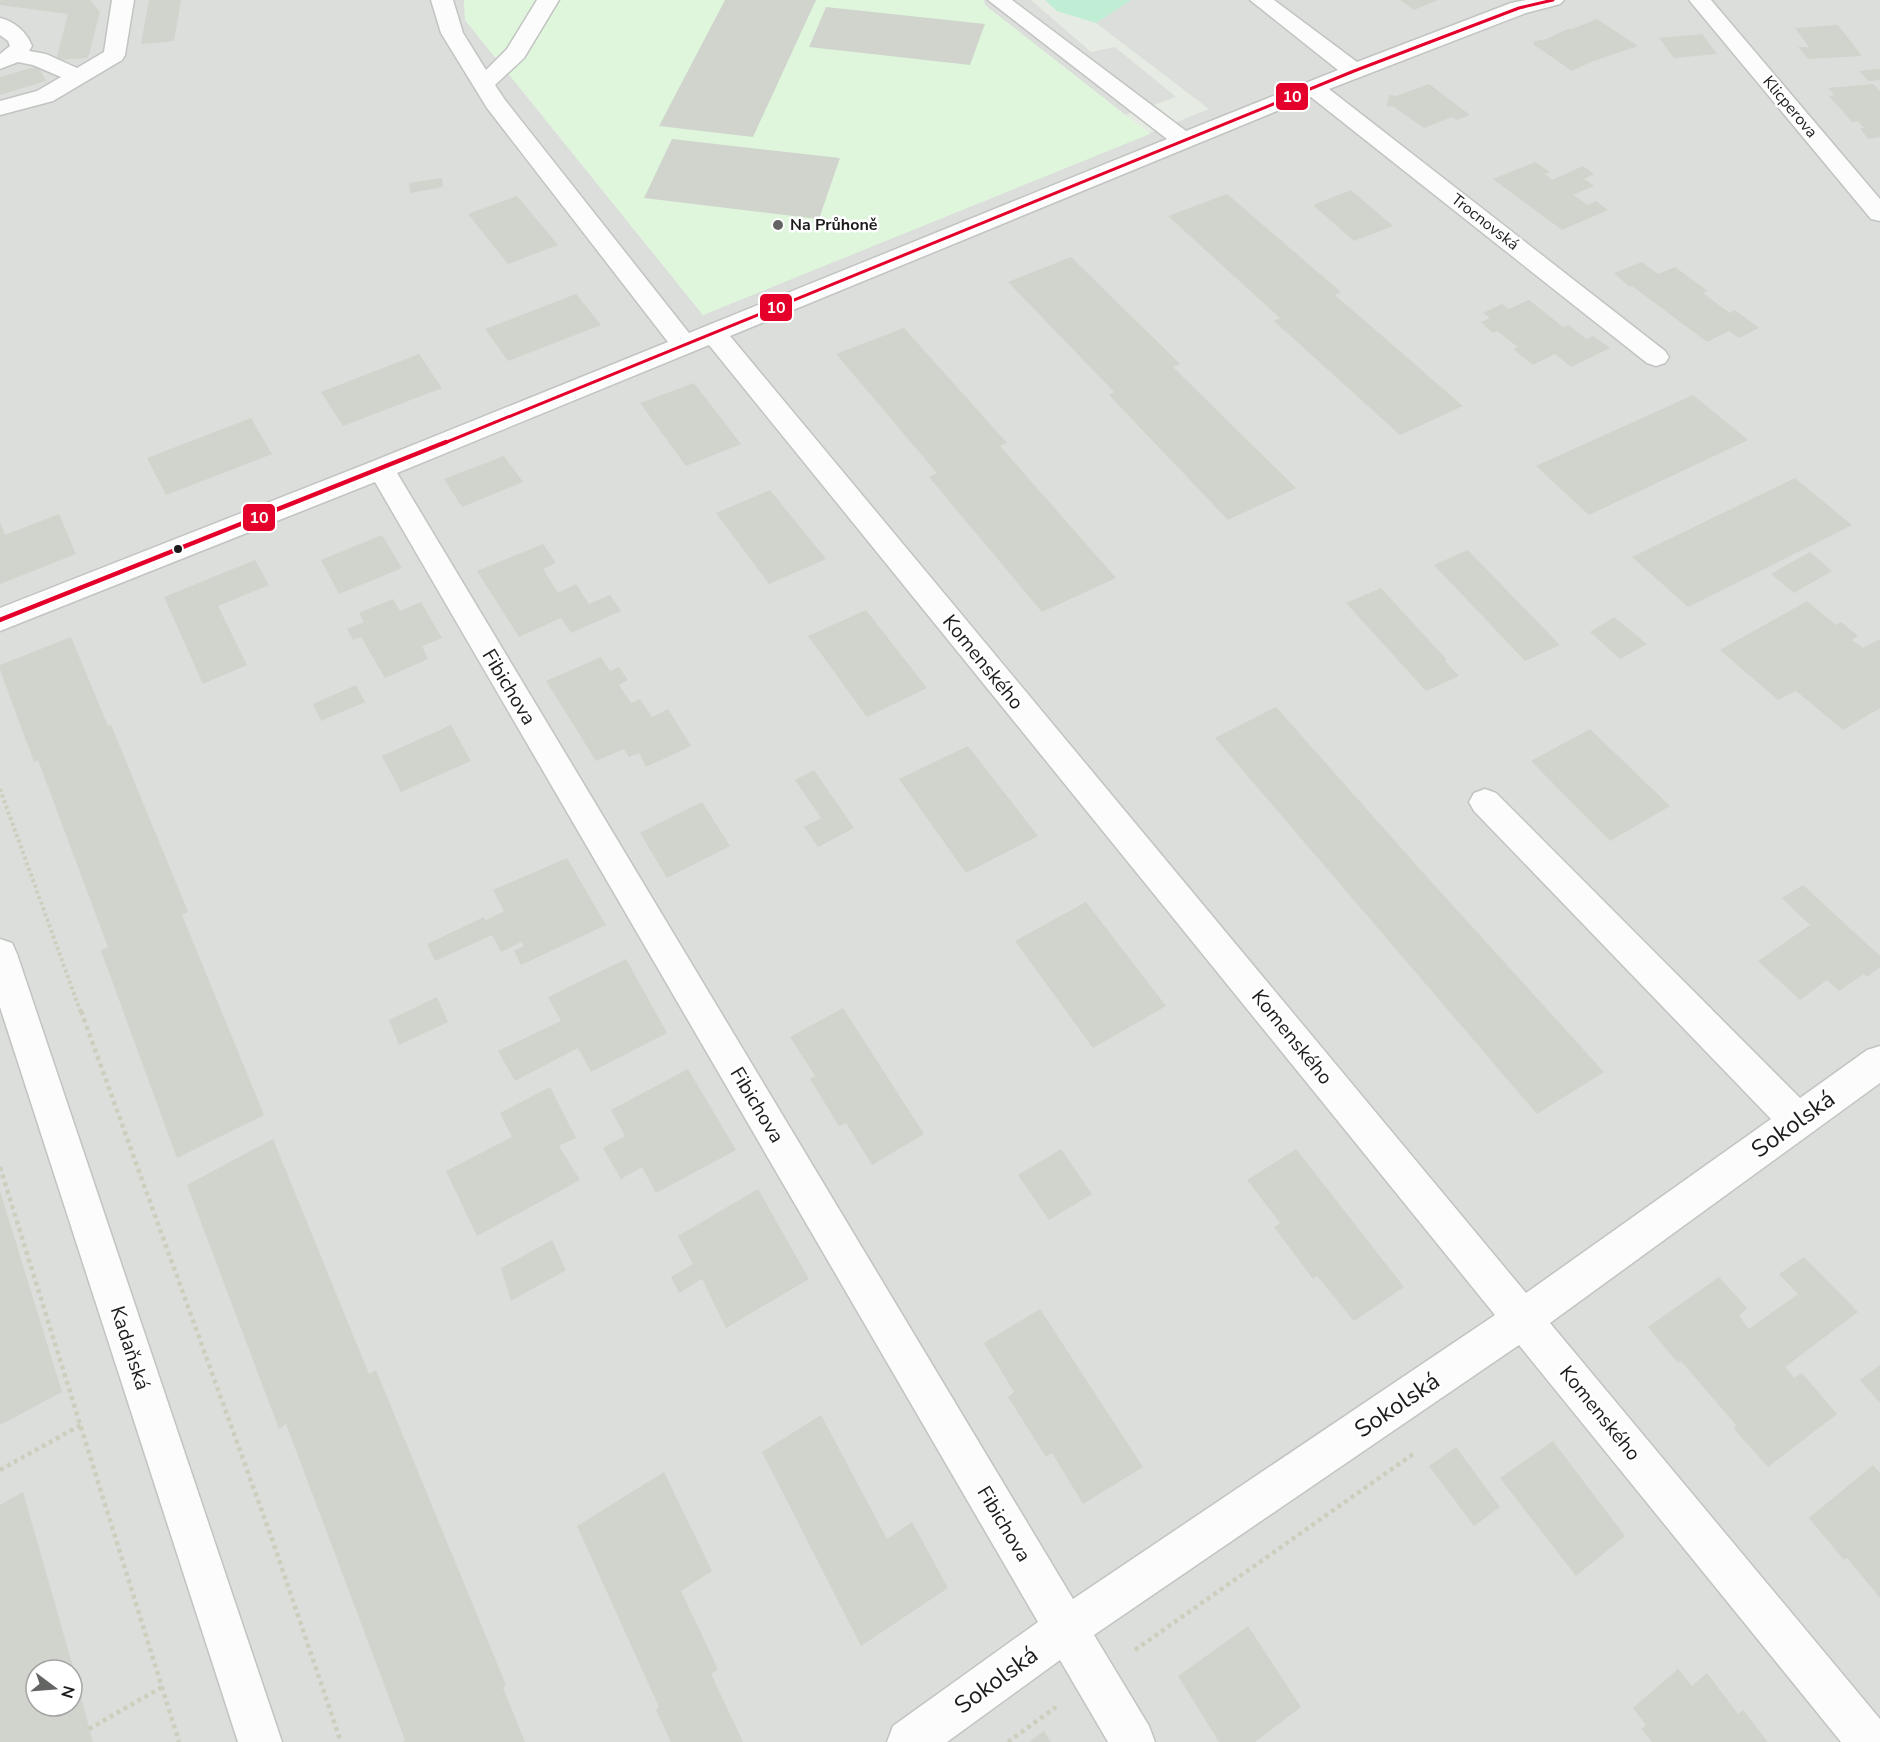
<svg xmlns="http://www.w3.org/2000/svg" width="1880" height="1742" font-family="'Nunito Sans',sans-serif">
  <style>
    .residential { fill: #dbdeda; fill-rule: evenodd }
    .education { fill: #dff6dd }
    .grass { fill: #c0eed4 }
    .building { fill: #d0d4cd; fill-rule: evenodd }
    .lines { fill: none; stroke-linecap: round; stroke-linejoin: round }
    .minor-casing { stroke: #c1c4c0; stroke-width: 3 }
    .path-far1 { stroke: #cdcebd; stroke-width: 4; stroke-dasharray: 3 3; stroke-linecap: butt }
    .path { stroke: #cdcebd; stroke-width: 4.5; stroke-dasharray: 4 4; stroke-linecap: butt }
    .minor { fill: #fbfcfb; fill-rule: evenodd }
    .bus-1-far1-casing { stroke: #fff; stroke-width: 6 }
    .bus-1-casing { stroke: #fff; stroke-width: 9 }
    .bus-1-far1 { stroke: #e4002b; stroke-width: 3 }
    .bus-1 { stroke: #e4002b; stroke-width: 4.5 }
    .poi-dot { fill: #636562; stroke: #fff; stroke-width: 2 }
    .bus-dot { fill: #1c1c1c; stroke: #fff; stroke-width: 2 }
    .labels { text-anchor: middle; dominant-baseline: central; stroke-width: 5; stroke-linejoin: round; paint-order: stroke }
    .far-street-label { font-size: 16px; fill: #1c1c1c; stroke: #fff }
    .far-poi-label { font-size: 16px; font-weight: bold; fill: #1c1c1c; stroke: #fff; text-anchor: start }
    .street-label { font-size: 20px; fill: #1c1c1c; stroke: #fff }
    .near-street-label { font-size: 24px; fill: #1c1c1c; stroke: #fff }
    .line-badge { stroke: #fff; stroke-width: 2 }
    .badge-label { font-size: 16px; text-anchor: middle; font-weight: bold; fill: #fff }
  </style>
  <rect width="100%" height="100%" fill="#e6ece4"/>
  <path class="residential" d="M0,0H464L465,20L703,315L1209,109L1096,23L1131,0H1880V1742H0ZM36,1670H72V1706H36Z
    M976,0H1031L1091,52L1115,47L1176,97L1106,122Z"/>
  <path class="education" d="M464,0H984L985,5L1150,134L703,315L465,20Z"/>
  <path class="grass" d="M1045,0H1131L1096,23L1057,11Z"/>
  <path class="building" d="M0,0H90L100,12L88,58L56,60L68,14L0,5Z
    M149,0H181L174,41L141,44Z
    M725,0H816L753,137L659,126Z
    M1400,0H1438L1414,10Z
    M826,7L985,24L970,65L809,47Z
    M1597,19L1638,46L1591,62L1572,71L1533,44L1535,41L1547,39L1567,29H1572Z
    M1838,25L1862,56L1808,59L1798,47H1809L1795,28Z
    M1702,34L1717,54L1674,58L1659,38Z
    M38,66L46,81L0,95V77Z
    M1880,69V80L1868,81L1859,71Z
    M1429,84L1470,115L1457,120L1452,117L1424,128L1394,107L1387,106L1389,95L1396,96Z
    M1873,84L1880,91V137L1868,139L1860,128H1864L1858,121L1852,122L1829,96L1835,95L1828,88Z
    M672,139L840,158L819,219L644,198Z
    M1535,162L1550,172L1545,174L1552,180L1583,166L1594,174L1584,179L1594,186L1573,195L1588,205L1596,201L1608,210L1562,230L1493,179Z
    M442,178L443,187L410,193L409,183Z
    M1351,190L1393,226L1354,241L1313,205Z
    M1227,194L1341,292L1335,295L1463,406L1400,435L1274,321L1280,318L1168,216Z
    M517,196L558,245L508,264L468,214Z
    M1071,257L1180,364L1173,367L1296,488L1228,520L1109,395L1114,392L1008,282Z
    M1642,262L1658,274L1675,267L1708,291L1703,293L1716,303L1730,313L1735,310L1759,328L1739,338L1729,331L1707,342L1632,286L1630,287L1614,273Z
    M576,294L601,325L508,361L485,329Z
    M1529,300L1563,327L1569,325L1586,339L1593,336L1610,348L1571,367L1555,354L1533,365L1513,349L1518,347L1497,331L1493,333L1481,322L1490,318L1483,313L1502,304L1509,309Z
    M904,328L1007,443L1000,446L1116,578L1042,612L929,477L937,473L836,354Z
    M419,354L442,388L343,426L321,392Z
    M694,383L741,444L686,466L640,403Z
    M1693,395L1748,440L1589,515L1536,466Z
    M251,418L272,454L166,495L147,458Z
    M504,456L523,482L462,507L444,479Z
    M1795,478L1852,525L1688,607L1632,557Z
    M770,490L826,559L769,584L716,513Z
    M59,514L76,554L0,584V522L5,535Z
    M382,535L402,568L339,594L321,560Z
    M543,544L556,563L543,569L558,593L576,584L589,604L610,595L621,611L571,633L561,618L519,637L477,571Z
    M1468,550L1494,577L1560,645L1525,661L1434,565Z
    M1810,552L1832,571L1794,593L1771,574Z
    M255,560L269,585L218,606L247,665L203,684L164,597Z
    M1381,588L1447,660L1445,661L1459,676L1426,691L1346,603Z
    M393,599L400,611L421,602L442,638L422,646L428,659L385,678L361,637L353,640L347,629L364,622L359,613Z
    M1807,601L1836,625L1841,622L1858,636L1852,640L1863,648L1880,639V708L1843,730L1796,691L1778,700L1720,650Z
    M866,610L927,688L867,717L808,636Z
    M1614,617L1647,644L1620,659L1590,632Z
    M71,637L108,726L111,725L188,912L182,915L264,1115L177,1158L101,951L108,947L38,760L34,762L0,670V665Z
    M601,657L610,671L619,667L628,680L619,685L631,703L640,699L652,717L668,709L691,746L646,767L639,753L629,757L624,749L596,761L546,681Z
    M356,685L365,702L321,721L313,704Z
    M1276,707L1426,876L1604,1072L1537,1114L1215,738Z
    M451,725L471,761L401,792L382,756Z
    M1590,729L1670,806L1610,841L1531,761Z
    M968,746L1038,836L966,873L899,779Z
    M814,770L854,828L818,847L804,827L821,818L795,780Z
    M702,802L730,846L667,878L640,833Z
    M567,858L606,925L521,965L514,951L524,946L521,942L501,952L492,935L435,961L427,944L484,917L485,921L504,911L493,890Z
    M1803,885L1880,956V967L1867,977L1864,974L1839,991L1827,980L1800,1000L1758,961L1810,925L1782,898Z
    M1086,902L1166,1006L1093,1048L1015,941Z
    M626,959L667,1033L591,1072L578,1048L515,1081L498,1051L561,1021L548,997Z
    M437,997L448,1022L399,1045L389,1020Z
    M843,1008L924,1134L872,1165L846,1123L839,1126L810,1079L815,1076L790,1037Z
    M688,1069L736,1150L656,1193L642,1167L621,1179L603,1148L625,1136L611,1110Z
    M550,1087L576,1138L559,1146L580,1180L477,1236L446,1171L512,1137L500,1113Z
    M273,1139L369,1374L376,1370L506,1685L503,1688L525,1742H402L405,1740L286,1424L279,1429L187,1185Z
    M1061,1149L1092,1194L1049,1220L1018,1175Z
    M1296,1149L1404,1287L1354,1321L1317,1276L1313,1279L1274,1227L1280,1223L1247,1180Z
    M758,1189L809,1279L726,1328L702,1279L679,1293L671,1277L693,1264L678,1236Z
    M0,1191L62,1392L0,1425Z
    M552,1240L566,1270L511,1301L501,1268Z
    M1804,1257L1858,1312L1785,1367L1794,1378L1802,1373L1837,1414L1768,1467L1734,1429L1736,1425L1681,1361L1678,1363L1648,1327L1719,1277L1747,1308L1739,1316L1749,1329L1798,1294L1779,1274Z
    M1040,1309L1143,1467L1083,1504L1052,1453L1046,1457L1008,1397L1014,1392L984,1343Z
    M1880,1365V1403L1860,1380Z
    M821,1415L887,1539L912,1522L948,1588L861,1646L762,1452Z
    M1553,1441L1625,1536L1576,1576L1500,1478Z
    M1456,1447L1500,1507L1474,1526L1429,1466Z
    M1873,1465L1880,1473V1598L1847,1558L1844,1560L1809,1518Z
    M664,1472L712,1571L681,1591L718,1669L711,1674L743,1742H671L656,1710L659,1707L577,1526Z
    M23,1492L73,1667L93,1742H0V1505ZM36,1670H72V1706H36Z
    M1248,1626L1301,1707L1255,1742H1219L1178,1676Z
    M1678,1669L1692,1686L1707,1673L1738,1714L1743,1710L1768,1742H1652L1641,1729L1646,1725L1633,1708Z
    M1044,1731L1051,1742H1029Z"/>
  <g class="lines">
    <defs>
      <path id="minor" d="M112,0H134L125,55L122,60L53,101L0,115V101L37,91L61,77L33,65L18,62L0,69V54L10,46L8,41L0,35V18C14,21 27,32 32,46L29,51L46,54L77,68L104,52Z
        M431,0H453L463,33L486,70L507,49L537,0H559L524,58L495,85L505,100L689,333L1167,139L988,0H1012L1186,131L1338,70L1250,0H1274L1357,62L1511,3L1526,0H1564L1560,4L1526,13L1329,89L1665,351L1669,357L1665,363L1656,366L1647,363L1311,97L730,336L1526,1293L1771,1119L1474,811L1469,802L1474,793L1485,789L1496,793L1800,1098L1867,1050L1880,1046V1083L1550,1323L1880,1719V1742H1841L1519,1345L1094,1635L1149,1726L1155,1742H1108L1060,1660L947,1742H887L893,1726L1038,1622L375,482L0,631V608L371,462L668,342L487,108L441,33ZM709,345L1495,1315L1073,1599L397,473Z
        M1689,0H1711L1880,199V221L1871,219Z
        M0,939L12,943L17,954L282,1742H238L0,1007Z"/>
    </defs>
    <use href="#minor" class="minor-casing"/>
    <path class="path-far1" d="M0,789L81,1013"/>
    <path class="path" d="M81,1011L272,1539L341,1742
      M0,1167L179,1742
      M0,1470L81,1425
      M1135,1650L1416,1452
      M89,1729L162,1687
      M1008,1742L1056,1707"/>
    <use href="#minor" class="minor"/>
    <defs>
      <path id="bus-1-far1" d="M442,444L1354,71L1519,8L1553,0"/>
      <path id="bus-1" d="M0,620L446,442"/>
    </defs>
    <use href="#bus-1-far1" class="bus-1-far1-casing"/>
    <use href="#bus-1" class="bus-1-casing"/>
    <use href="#bus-1-far1" class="bus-1-far1"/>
    <use href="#bus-1" class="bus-1"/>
  </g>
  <circle class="poi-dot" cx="778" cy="225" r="6"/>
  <circle class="bus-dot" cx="178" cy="549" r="5"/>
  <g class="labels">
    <g class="far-street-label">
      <text transform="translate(1790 107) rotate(50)">Klicperova</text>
      <text transform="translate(1485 222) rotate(38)">Trocnovská</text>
    </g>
    <g class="far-poi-label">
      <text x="790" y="225">Na Průhoně</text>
    </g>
    <g class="street-label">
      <text transform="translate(983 662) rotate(51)">Komenského</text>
      <text transform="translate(509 687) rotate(59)">Fibichova</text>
      <text transform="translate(1292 1037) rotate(51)">Komenského</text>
      <text transform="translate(757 1105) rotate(59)">Fibichova</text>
      <text transform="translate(130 1348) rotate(72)">Kadaňská</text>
      <text transform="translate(1600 1413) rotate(51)">Komenského</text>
      <text transform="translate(1004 1524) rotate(59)">Fibichova</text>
    </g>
    <g class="near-street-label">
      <text transform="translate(1793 1124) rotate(-36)">Sokolská</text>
      <text transform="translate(1397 1405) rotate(-34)">Sokolská</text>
      <text transform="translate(996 1680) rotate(-36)">Sokolská</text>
    </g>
  </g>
  <g class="line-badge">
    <rect x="1275" y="82" width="34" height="29" rx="6" fill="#e4002b"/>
    <rect x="759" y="293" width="34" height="29" rx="6" fill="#e4002b"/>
    <rect x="242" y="503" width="34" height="29" rx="6" fill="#e4002b"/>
  </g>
  <g class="badge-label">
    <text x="1292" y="102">10</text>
    <text x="776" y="313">10</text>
    <text x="259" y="523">10</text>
  </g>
  <g transform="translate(54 1688) rotate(106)"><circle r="28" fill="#ffffff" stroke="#a4a4a4" stroke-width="1.5"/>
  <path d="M0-4.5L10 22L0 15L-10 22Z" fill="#636562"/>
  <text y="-9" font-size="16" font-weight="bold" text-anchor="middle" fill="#1c1c1c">N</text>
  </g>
</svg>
